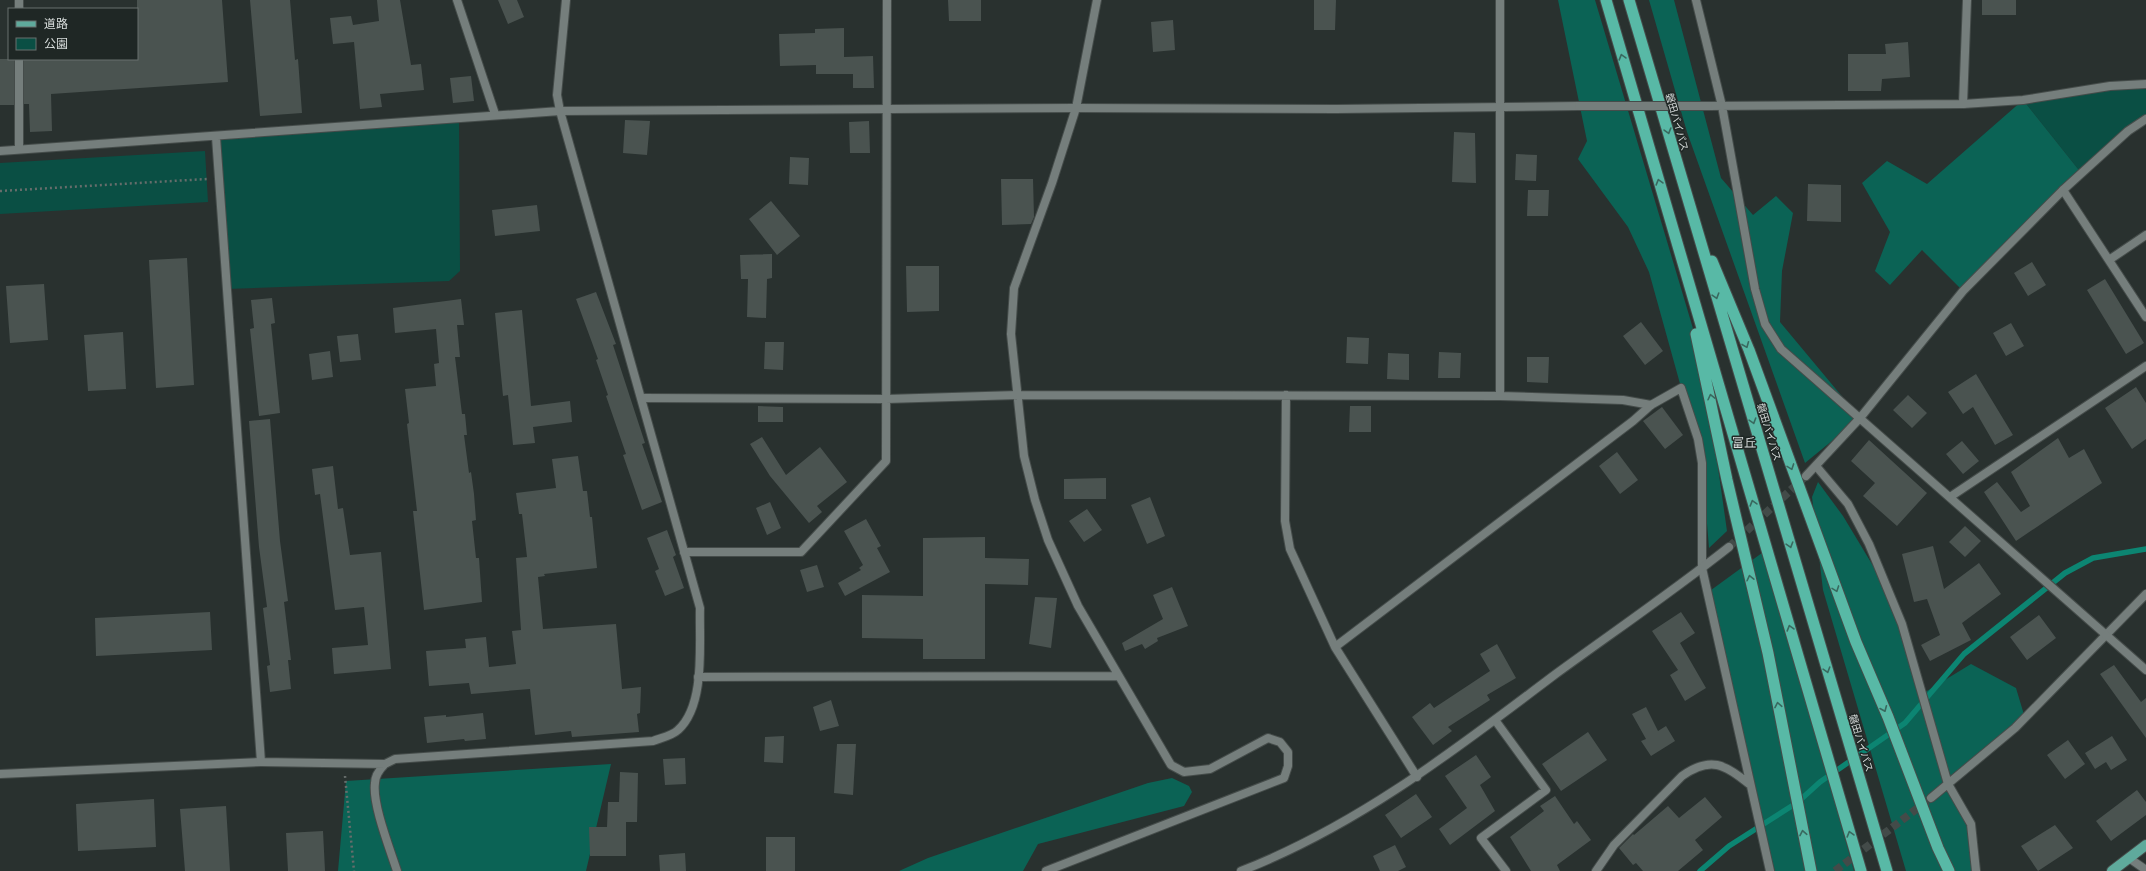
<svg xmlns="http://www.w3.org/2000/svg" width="2146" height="871" font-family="'IBM Plex Sans','Noto Sans JP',sans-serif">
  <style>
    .green { fill: #0a4f44 }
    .forest { fill: #0b6355 }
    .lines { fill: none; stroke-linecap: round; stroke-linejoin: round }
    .stream { stroke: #0c8572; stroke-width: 5.5 }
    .building { fill: #4a5350 }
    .minor-tunnel { stroke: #434b49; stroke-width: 8; stroke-dasharray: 8 4; stroke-linecap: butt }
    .tertiary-tunnel { stroke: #434b49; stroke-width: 8; stroke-dasharray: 8 4; stroke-linecap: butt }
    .service-casing { stroke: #454c4a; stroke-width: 10 }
    .minor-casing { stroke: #454c4a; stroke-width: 10 }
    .tertiary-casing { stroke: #454c4a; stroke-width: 10 }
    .primary-casing { stroke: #454c4a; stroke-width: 12 }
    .trunk-casing { stroke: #454c4a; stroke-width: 13 }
    .path { stroke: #666d6b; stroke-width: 2.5; stroke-dasharray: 2 3; stroke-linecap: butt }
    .service { stroke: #757e7c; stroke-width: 8 }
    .minor { stroke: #757e7c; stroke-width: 8 }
    .tertiary { stroke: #757e7c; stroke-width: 8 }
    .primary { stroke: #5faa9c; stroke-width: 10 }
    .trunk { stroke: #58b9a6; stroke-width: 11 }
    .tertiary-bridge-casing { stroke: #454c4a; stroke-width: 10; stroke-linecap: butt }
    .tertiary-bridge { stroke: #757e7c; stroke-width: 8 }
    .oneway { stroke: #39695f }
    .labels { text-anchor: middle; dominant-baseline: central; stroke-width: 3; stroke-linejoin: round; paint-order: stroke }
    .street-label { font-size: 10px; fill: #d8dddc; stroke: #1f2725 }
    .quarter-label { font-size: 12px; fill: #d8dddc; stroke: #1f2725 }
  </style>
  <rect width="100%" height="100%" fill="#29312f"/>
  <path class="green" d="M2146,84V119L2082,174L2023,100Z
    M459,117L460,271L449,281L226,289L216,137Z
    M205,151L208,202L0,214V163Z"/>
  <path class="forest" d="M1558,0H1595L1703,362L1727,531L1709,548L1702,463L1649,272L1628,227L1578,159L1587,141Z
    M1649,0H1674L1721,178L1753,215L1776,196L1793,213L1782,271L1780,322L1860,418L1805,463L1687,132Z
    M2023,100L2082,174L1963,291L1922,250L1890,285L1875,271L1890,232L1862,183L1887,161L1927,184Z
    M1818,482L1843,516L1890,594L1922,694L1971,664L2016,688L2025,718L1948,784L1971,824L1976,871H1906L1823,590L1812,497Z
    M1766,550L1854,871H1775L1749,784L1707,593Z
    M611,764L586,871H338L346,781Z
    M1172,778L1189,786L1192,792L1184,806L1038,844L1023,871H899L928,858L1148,783Z"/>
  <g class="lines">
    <path class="stream" d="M1700,871L1729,846L1798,802L1820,782L1905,723L1964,654L2065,573L2093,558L2146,549"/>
  </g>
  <path class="building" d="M137,0H222L228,82L51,94L52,131L30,132L29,104H24V59H137Z
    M250,0H290L295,60L298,59L302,113L260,116Z
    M377,0H400L411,65L421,64L424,90L380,94L382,107L360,109L354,42L333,44L330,18L351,16L353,25L379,21Z
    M498,0H517L524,17L508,24Z
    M948,0H981V21H949Z
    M1314,0H1336L1335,30H1314Z
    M1982,0H2016V15H1982Z
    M1173,20L1175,50L1153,52L1151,22Z
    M844,28V57L873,56L874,88H853V74H816V65L780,66L779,34L815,33V29Z
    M1908,42L1910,77L1882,79L1881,91H1848V54H1886L1885,44Z
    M0,59H14V105H0Z
    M471,76L474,101L453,103L450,78Z
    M625,120L650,121L647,155L623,153Z
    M869,121L870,153H850L849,122Z
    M1454,132L1475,133L1476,183L1452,182Z
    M1516,154L1537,155L1536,181L1515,180Z
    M790,157L809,158L808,185L789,184Z
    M1001,179H1033L1034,217L1031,224L1002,225Z
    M1808,184L1841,185V222L1807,221Z
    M1528,190H1549L1548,216H1527Z
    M771,201L800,236L777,255L749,219Z
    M537,205L540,231L495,236L492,210Z
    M772,254V278L767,279L766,318L747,317L748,279H741L740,255Z
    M187,258L194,385L156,388L149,260Z
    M2032,262L2046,285L2028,296L2014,273Z
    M906,266H939V311L907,312Z
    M2105,279L2144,343L2126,354L2087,290Z
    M44,284L48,340L10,343L6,286Z
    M596,292L616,344L613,345L645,443L642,444L662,502L642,510L623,455L626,454L606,396L608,395L596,360L598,359L576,299Z
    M272,298L275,323L271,324L280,413L259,416L250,329L254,328L251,300Z
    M461,299L464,325H457L460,357H455L462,414H465L467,435H464L469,473L471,472L474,494L476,520L472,521L476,558H479L482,602L424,610L413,511H417L407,424L409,423L405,389L436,386L434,364L439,363L436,329L395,333L393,308Z
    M522,310L531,406L570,401L572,422L533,427L535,443L513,445L508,395L503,396L495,313Z
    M1641,322L1663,351L1645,365L1623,336Z
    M2011,323L2024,346L2006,356L1993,333Z
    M123,332L126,389L88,391L84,335Z
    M358,334L361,360L340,362L337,336Z
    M1347,337L1369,338L1368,364L1346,363Z
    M765,342H784L783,370L764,369Z
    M330,351L333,377L312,380L309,354Z
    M1439,352L1461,353L1460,378H1438Z
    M1388,353L1409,354V380L1387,379Z
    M1527,357H1549L1548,383L1527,382Z
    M1976,374L2013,435L1995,445L1973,407L1963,414L1948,392Z
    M2136,387L2146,403V439L2132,449L2105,408Z
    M1908,395L1927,413L1912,428L1893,410Z
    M758,406L783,407V422H758Z
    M1350,406H1371V432H1349Z
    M1662,407L1683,435L1665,449L1643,421Z
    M270,419L280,541L288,601L284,602L291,660H288L291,689L270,692L267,666L270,665L263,608L267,607L259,547L249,421Z
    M762,437L786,475L820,447L847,482L817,506L822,512L809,523L770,476L750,444Z
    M2058,438L2069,458L2084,449L2102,483L2016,541L1984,492L1997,482L2021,512L2030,506L2011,472Z
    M1869,440L1927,493L1897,526L1863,496L1875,483L1851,461Z
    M1962,441L1979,461L1963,474L1946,454Z
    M1617,452L1638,480L1620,494L1599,466Z
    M578,456L583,491H587L590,517H592L597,568L544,574L545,576L538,577L543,629L616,624L622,689L641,687L640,713L637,714L639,732L572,737L571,731L535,735L530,689L471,694L469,683L429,686L426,651L466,648L465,639L486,637L489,667L516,664L512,631L521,630L516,558L527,557L522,514H519L516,493L556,488L552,459Z
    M333,466L338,509L343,508L350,555L381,552L391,669L334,674L332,648L368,645L364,607L335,610L320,494L315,495L312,469Z
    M1106,478V499H1064V479Z
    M1150,497L1165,536L1147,544L1131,505Z
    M770,502L781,528L767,535L756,508Z
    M1087,509L1102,530L1084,542L1069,521Z
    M866,519L881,546L877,548L890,572L845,596L838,583L861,570L859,568L863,565L844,531Z
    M1965,526L1981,541L1965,557L1949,542Z
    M667,530L676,555L673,557L684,588L665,596L655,571L659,569L647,538Z
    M985,537V558L1029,559L1028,585L985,584V659H923V639L862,638V595L923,596V538Z
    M1933,546L1944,589L1979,563L2001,594L1962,623L1971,640L1930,661L1921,645L1940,635L1927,599L1914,602L1902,554Z
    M817,565L824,587L807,592L800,570Z
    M1172,587L1188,626L1157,638L1158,641L1145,649L1142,644L1125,651L1122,643L1163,619L1153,595Z
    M1035,597L1057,598L1051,648L1029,644Z
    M210,612L212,650L96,656L95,618Z
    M1681,612L1695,633L1680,643L1706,688L1685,701L1670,675L1678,670L1652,631Z
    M2039,615L2056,638L2027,660L2010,637Z
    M1497,644L1516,678L1487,695L1490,700L1448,727L1452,731L1433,745L1412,717L1430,703L1434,708L1490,671L1480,654Z
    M2114,665L2141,702L2146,698V738L2100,674Z
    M831,700L839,726L820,731L813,707Z
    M1646,707L1658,731L1666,726L1675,741L1651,756L1641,741L1646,739L1632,714Z
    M483,713L486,739L465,741L464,739L427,743L424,717L446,715V717Z
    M1588,732L1607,760L1561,791L1542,764Z
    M784,736L783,763L764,762L765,737Z
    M2112,736L2127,760L2111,770L2106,762L2095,769L2085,753Z
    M2068,740L2085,764L2065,779L2047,755Z
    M837,744H856L853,795L834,793Z
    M1476,755L1491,777L1480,785L1495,811L1450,845L1439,829L1467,808L1445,776Z
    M685,758L686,784L665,785L663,759Z
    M620,772L638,773L637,822H626V856H590L589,827H607L608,802H619Z
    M2137,790L2146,802V815L2111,841L2096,821Z
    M1416,794L1432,817L1401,838L1385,815Z
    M1555,796L1574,824L1577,821L1591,840L1557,865L1560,871H1531L1510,837L1544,811L1540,806Z
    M1705,797L1722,817L1695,840L1703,850L1678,871H1643L1636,863L1633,865L1619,848L1633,834L1634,835L1668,806L1679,818Z
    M154,799L156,847L78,851L76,804Z
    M226,806L230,871H185L180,809Z
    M2055,825L2073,848L2038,871L2021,846Z
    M323,831L325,871H288L286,833Z
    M766,837H795V871H766Z
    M1395,845L1406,867L1398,871H1380L1373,856Z
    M685,853L686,871H660L659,855Z"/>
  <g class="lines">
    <path class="minor-tunnel" d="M1835,871L1931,798"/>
    <path class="tertiary-tunnel" d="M1729,547L1806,476"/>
    <defs>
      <path id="service" d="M0,774L261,762"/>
      <path id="minor" d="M19,0V9
        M457,0L495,114
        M1696,0L1722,106
        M19,59V149
        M1963,104L1967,0
        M2063,190L2146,317
        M2109,260L2146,235
        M1286,395L1285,521L1290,549L1335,647L1417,777
        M1500,396V0
        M642,398L886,399L1019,395L1500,396L1623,400L1651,405
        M1816,466L1848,504L1869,544L1902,624L1948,784L1971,824L1976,871
        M1950,497L2146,366
        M684,552H801L886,461L887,0
        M1335,647L1633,421L1651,405L1681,388L1698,439L1702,463V568L1770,871
        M698,677L1117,676
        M1495,720L1546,790L1481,838L1506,871
        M1931,798L2015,728L2146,594
        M2129,858L2146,870
        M1046,871L1284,778L1288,766V752L1280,742L1268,738L1210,769L1184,772L1171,765L1078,606L1048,540L1035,500L1024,456L1011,334L1014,288L1052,183L1076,108L1097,0
        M1596,871L1614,845L1682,776C1710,756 1725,764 1749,784"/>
      <path id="tertiary" d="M1708,106L1963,104L2023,100L2110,86L2146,84
        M1722,106L1755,289L1765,324L1781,349L2146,670
        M216,137L261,762L385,764L395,759L653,741C660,738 672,736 678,730C706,705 699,643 700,608L560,111L557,95L566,0
        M0,151L560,111L1076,108L1336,109L1579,106
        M1806,476L1860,418L1963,291L2063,190L2128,131L2146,119
        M385,764C380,769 375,775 375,783C372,804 390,849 397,871
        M1241,871C1357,826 1455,750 1553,676C1612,633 1672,592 1729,547"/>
      <path id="primary" d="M2112,871L2146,845"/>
      <path id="trunk" d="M1606,0L1861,871
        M1629,0L1887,871
        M1712,261L1749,350L1856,642L1888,717L1938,848L1949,871
        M1696,334L1727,480L1768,653L1811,871"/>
    </defs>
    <use href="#service" class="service-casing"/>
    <use href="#minor" class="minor-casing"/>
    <use href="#tertiary" class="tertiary-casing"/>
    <use href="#primary" class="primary-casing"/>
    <use href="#trunk" class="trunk-casing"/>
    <path class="path" d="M0,191L207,179
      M345,776L354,871"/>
    <use href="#service" class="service"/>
    <use href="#minor" class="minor"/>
    <use href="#tertiary" class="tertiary"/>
    <use href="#primary" class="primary"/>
    <use href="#trunk" class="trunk"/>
    <defs>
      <path id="tertiary-bridge" d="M1579,106H1708"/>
    </defs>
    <use href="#tertiary-bridge" class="tertiary-bridge-casing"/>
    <use href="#tertiary-bridge" class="tertiary-bridge"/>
  </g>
  <defs><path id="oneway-chevron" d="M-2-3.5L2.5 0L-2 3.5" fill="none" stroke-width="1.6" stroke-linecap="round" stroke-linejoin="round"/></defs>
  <g class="oneway">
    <use href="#oneway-chevron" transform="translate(1622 57) rotate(-106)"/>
    <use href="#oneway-chevron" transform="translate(1668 131) rotate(74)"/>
    <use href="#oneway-chevron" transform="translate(1659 182) rotate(-106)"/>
    <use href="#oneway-chevron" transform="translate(1716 296) rotate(73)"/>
    <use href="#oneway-chevron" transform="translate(1746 345) rotate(68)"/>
    <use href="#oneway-chevron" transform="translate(1711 397) rotate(-103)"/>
    <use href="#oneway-chevron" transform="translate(1753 421) rotate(73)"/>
    <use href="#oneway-chevron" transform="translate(1791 467) rotate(70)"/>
    <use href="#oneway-chevron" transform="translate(1753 503) rotate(-106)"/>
    <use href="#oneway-chevron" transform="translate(1790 545) rotate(73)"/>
    <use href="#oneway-chevron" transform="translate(1750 578) rotate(-103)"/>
    <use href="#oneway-chevron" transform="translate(1836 589) rotate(70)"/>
    <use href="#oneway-chevron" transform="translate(1790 628) rotate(-106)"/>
    <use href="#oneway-chevron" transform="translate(1827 670) rotate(73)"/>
    <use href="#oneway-chevron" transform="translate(1778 705) rotate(-101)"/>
    <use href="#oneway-chevron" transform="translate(1884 709) rotate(67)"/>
    <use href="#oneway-chevron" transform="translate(1803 833) rotate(-101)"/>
    <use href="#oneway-chevron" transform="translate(1850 834) rotate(-106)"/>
  </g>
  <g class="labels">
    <g class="street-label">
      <text transform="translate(1677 122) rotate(74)">磐田バイパス</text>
      <text transform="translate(1769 432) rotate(73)">磐田バイパス</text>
      <text transform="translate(1861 743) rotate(73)">磐田バイパス</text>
    </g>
    <g class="quarter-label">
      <text x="1744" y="442">富丘</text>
    </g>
  </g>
  <rect x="8" y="8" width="130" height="52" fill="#1f2725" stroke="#69706e"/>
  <rect x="16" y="21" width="20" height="6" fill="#5faa9c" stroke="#69706e"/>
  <text x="44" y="28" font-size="12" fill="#d8dddc">道路</text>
  <rect x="16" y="38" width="20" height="12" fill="#0a4f44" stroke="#69706e"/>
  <text x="44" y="48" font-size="12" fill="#d8dddc">公園</text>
</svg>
